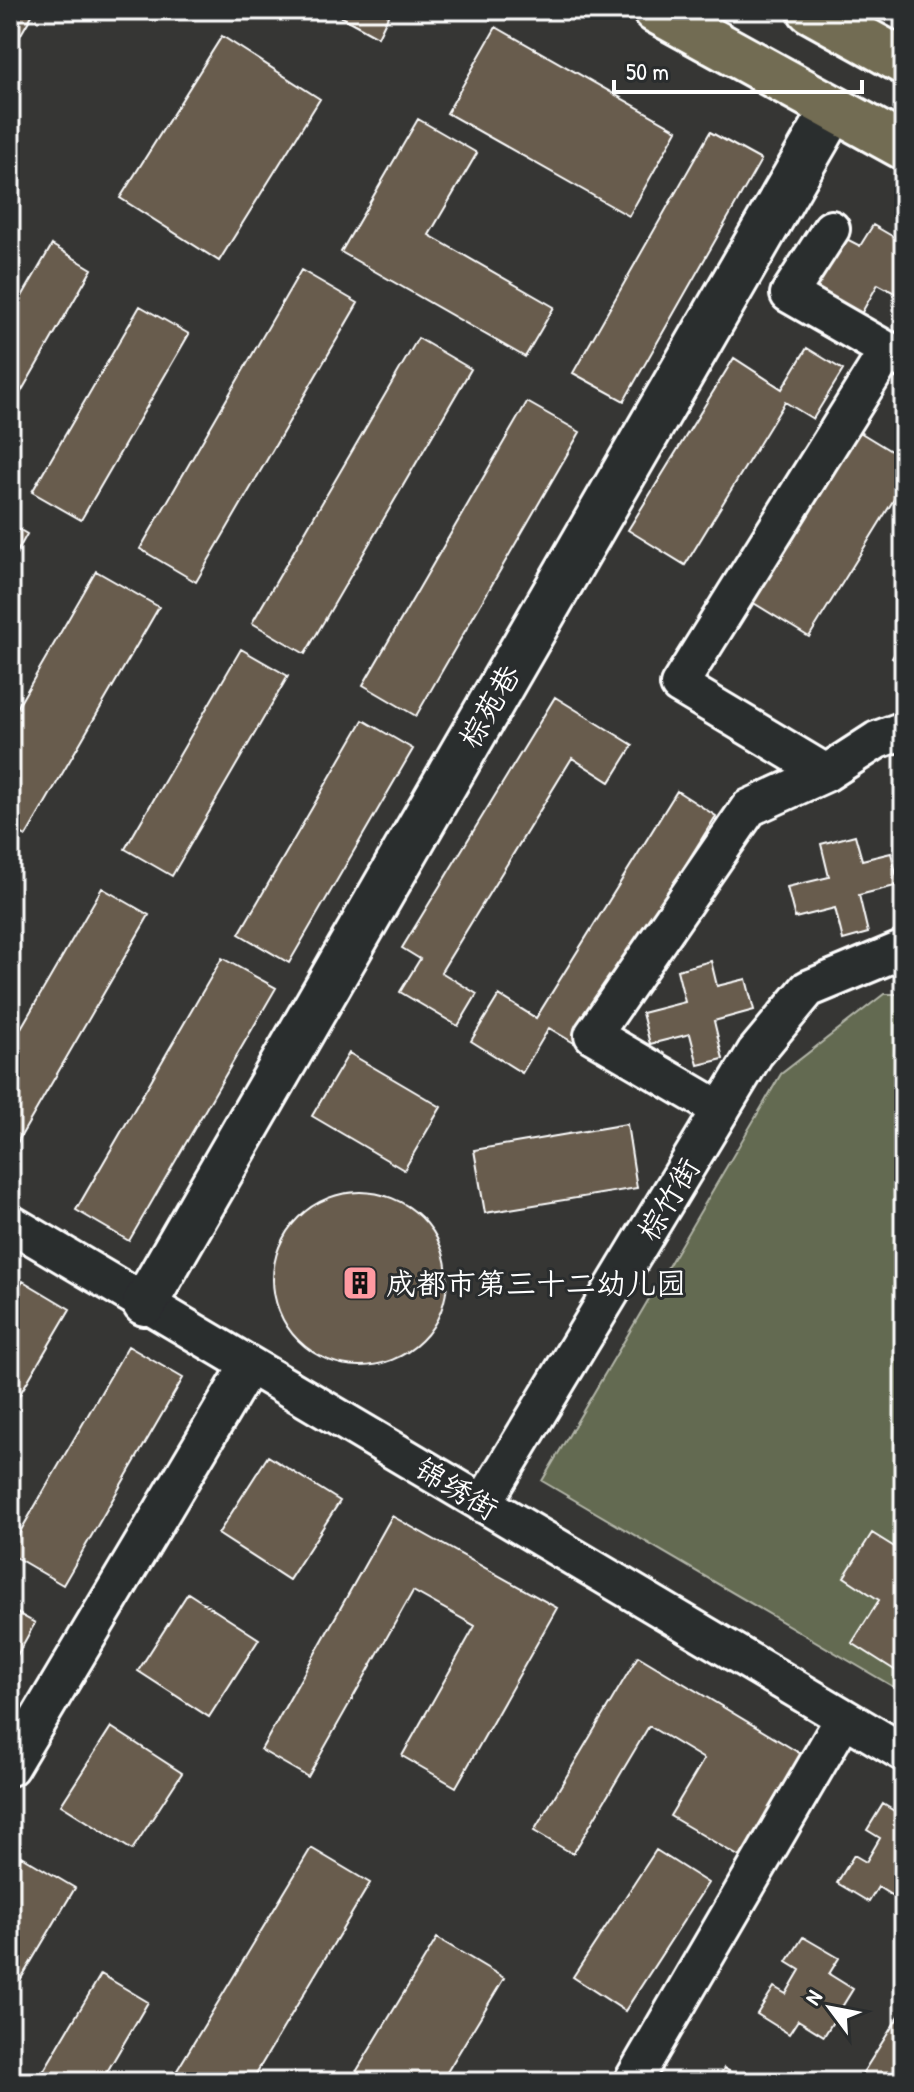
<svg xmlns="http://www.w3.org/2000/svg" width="914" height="2092" font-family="'Patrick Hand','LXGW WenKai TC',sans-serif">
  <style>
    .green { fill: #646b51; stroke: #b2b5a8; stroke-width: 2 }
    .building { fill: #675c4e; stroke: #fff; stroke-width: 2 }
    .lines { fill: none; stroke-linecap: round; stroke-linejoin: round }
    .minor-casing { stroke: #fff; stroke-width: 42 }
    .tertiary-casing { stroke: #fff; stroke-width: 50 }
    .primary-casing { stroke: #fff; stroke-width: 50 }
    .minor { stroke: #2a2d2e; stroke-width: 36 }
    .tertiary { stroke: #2a2d2e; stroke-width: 44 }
    .primary { stroke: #726c52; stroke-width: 44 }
    .labels { text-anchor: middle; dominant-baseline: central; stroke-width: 6; stroke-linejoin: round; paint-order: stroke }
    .street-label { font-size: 30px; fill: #fff; stroke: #2a2d2e }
    .poi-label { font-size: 30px; fill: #fff; stroke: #2a2d2e; text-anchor: start }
  </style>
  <rect width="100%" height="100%" fill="#363634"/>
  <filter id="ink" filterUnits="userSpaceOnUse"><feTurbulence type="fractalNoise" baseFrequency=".0125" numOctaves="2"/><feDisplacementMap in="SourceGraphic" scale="16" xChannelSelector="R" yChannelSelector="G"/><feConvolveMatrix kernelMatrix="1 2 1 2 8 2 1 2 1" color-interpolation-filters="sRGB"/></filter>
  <g filter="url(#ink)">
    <path class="green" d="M884,994H904V1693L542,1481L781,1074Z"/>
    <path class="building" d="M10,10H35L10,53Z
      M329,10H391L378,37Z
      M496,27L677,130L629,216L447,113Z
      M222,36L320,99L219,261L120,198Z
      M418,119L477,153L429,235L554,307L525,357L341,252Z
      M710,132L761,160L624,401L573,373Z
      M873,225L904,243V290L900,296L878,284L861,314L813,286L841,236L860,246Z
      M52,245L92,269L10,411V317Z
      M301,270L358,303L196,582L140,549Z
      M140,306L189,334L81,520L32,492Z
      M418,338L471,369L305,654L252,623Z
      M807,348L843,370L813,419L785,402L685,565L628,530L734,358L782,389Z
      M527,402L580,432L416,716L363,685Z
      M858,431L904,459V483L809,637L752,602Z
      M10,524L27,534L10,565Z
      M96,571L159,607L26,836L10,827V720Z
      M904,639V666L892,658Z
      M241,649L288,676L172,876L125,849Z
      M555,697L633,745L610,782L572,758L441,972L477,994L458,1026L400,992L420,959L402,948Z
      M363,720L413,749L289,963L239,934Z
      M677,791L716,816L574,1043L549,1028L522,1073L471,1041L499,995L536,1018Z
      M855,835L862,860L891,853L899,885L859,895L868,933L843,940L835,908L795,918L787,887L829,877L821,844Z
      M102,888L149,915L10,1155V1047Z
      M222,958L276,988L129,1241L76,1210Z
      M711,961L717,986L746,979L754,1010L714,1021L723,1059L698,1065L690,1034L650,1044L642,1013L685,1002L677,970Z
      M349,1053L441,1107L404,1170L312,1116Z
      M627,1124L637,1188L485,1213L474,1150Z
      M273 1279a87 87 0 1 1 174 0a87 87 0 1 1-174 0Z
      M23,1281L70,1309L10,1411V1304Z
      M128,1346L183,1378L63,1585L10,1554V1549Z
      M268,1456L340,1501L289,1580L218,1534Z
      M392,1516L557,1608L456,1787L402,1756L475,1626L413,1591L308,1777L261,1750Z
      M872,1533L904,1553V1676L852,1643L879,1600L844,1577Z
      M188,1593L259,1639L209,1717L138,1671Z
      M10,1609L35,1623L10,1668Z
      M638,1656L806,1757L745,1860L670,1816L704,1759L649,1726L573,1854L534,1831Z
      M111,1727L182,1773L132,1850L61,1805Z
      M883,1804L904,1817V1903L878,1887L869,1902L837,1883L854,1855L866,1862L880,1838L867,1830Z
      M311,1848L370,1883L251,2082H170Z
      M656,1850L708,1883L625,2011L573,1977Z
      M21,1856L75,1888L10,1997V1875Z
      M803,1937L839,1958L829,1974L853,1989L824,2036L798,2020L789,2034L757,2014L774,1987L786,1994L800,1970L787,1962Z
      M437,1938L504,1978L441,2082H350Z
      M101,1974L148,2002L101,2082H37Z
      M904,2008V2082H857Z
      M724,2068L747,2082H716Z"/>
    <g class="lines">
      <defs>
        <path id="minor" d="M831,229L789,294L904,360
          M826,773L679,685L888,350
          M721,1110L593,1035L749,808L826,773L877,740L904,730
          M10,1223L904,1753
          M483,1504L755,1053L808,989L904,949
          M10,1767L249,1365
          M632,2082L844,1718"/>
        <path id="tertiary" d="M145,1303L834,109"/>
        <path id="primary" d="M655,10L904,147
          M810,10L904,62"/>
      </defs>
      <use href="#minor" class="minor-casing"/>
      <use href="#tertiary" class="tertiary-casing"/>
      <use href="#primary" class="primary-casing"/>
      <use href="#minor" class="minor"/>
      <use href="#tertiary" class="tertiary"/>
      <use href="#primary" class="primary"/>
    </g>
  </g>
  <defs>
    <symbol id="building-square" viewBox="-11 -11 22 22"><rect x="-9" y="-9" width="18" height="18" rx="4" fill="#ff9aa2" stroke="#2a2d2e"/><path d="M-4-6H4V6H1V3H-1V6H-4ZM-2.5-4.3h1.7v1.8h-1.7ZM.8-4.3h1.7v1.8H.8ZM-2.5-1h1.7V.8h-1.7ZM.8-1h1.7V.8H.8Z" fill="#111"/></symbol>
  </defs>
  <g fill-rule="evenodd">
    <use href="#building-square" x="340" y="1263" width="40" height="40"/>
  </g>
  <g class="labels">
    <g class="street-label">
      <text transform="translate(489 706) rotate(-60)">棕苑巷</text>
      <text transform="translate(668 1199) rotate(-59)">棕竹街</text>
      <text transform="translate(457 1488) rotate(31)">锦绣街</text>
    </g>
    <g class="poi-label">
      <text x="386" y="1283">成都市第三十二幼儿园</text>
    </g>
  </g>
  <rect width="914" height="2092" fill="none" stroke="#2a2d2e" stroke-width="40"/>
  <rect x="20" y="20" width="874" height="2052" fill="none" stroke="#fff" stroke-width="3" filter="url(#ink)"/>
  <g transform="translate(830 2008) rotate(302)" stroke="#2a2d2e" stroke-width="6" paint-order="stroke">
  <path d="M0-6L14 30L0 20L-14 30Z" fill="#ffffff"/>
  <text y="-12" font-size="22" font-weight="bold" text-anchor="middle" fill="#ffffff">N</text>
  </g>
  <path d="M614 80v12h248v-12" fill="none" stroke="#ffffff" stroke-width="4"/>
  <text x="626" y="80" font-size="24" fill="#ffffff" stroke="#2a2d2e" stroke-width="6" paint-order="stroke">50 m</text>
</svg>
